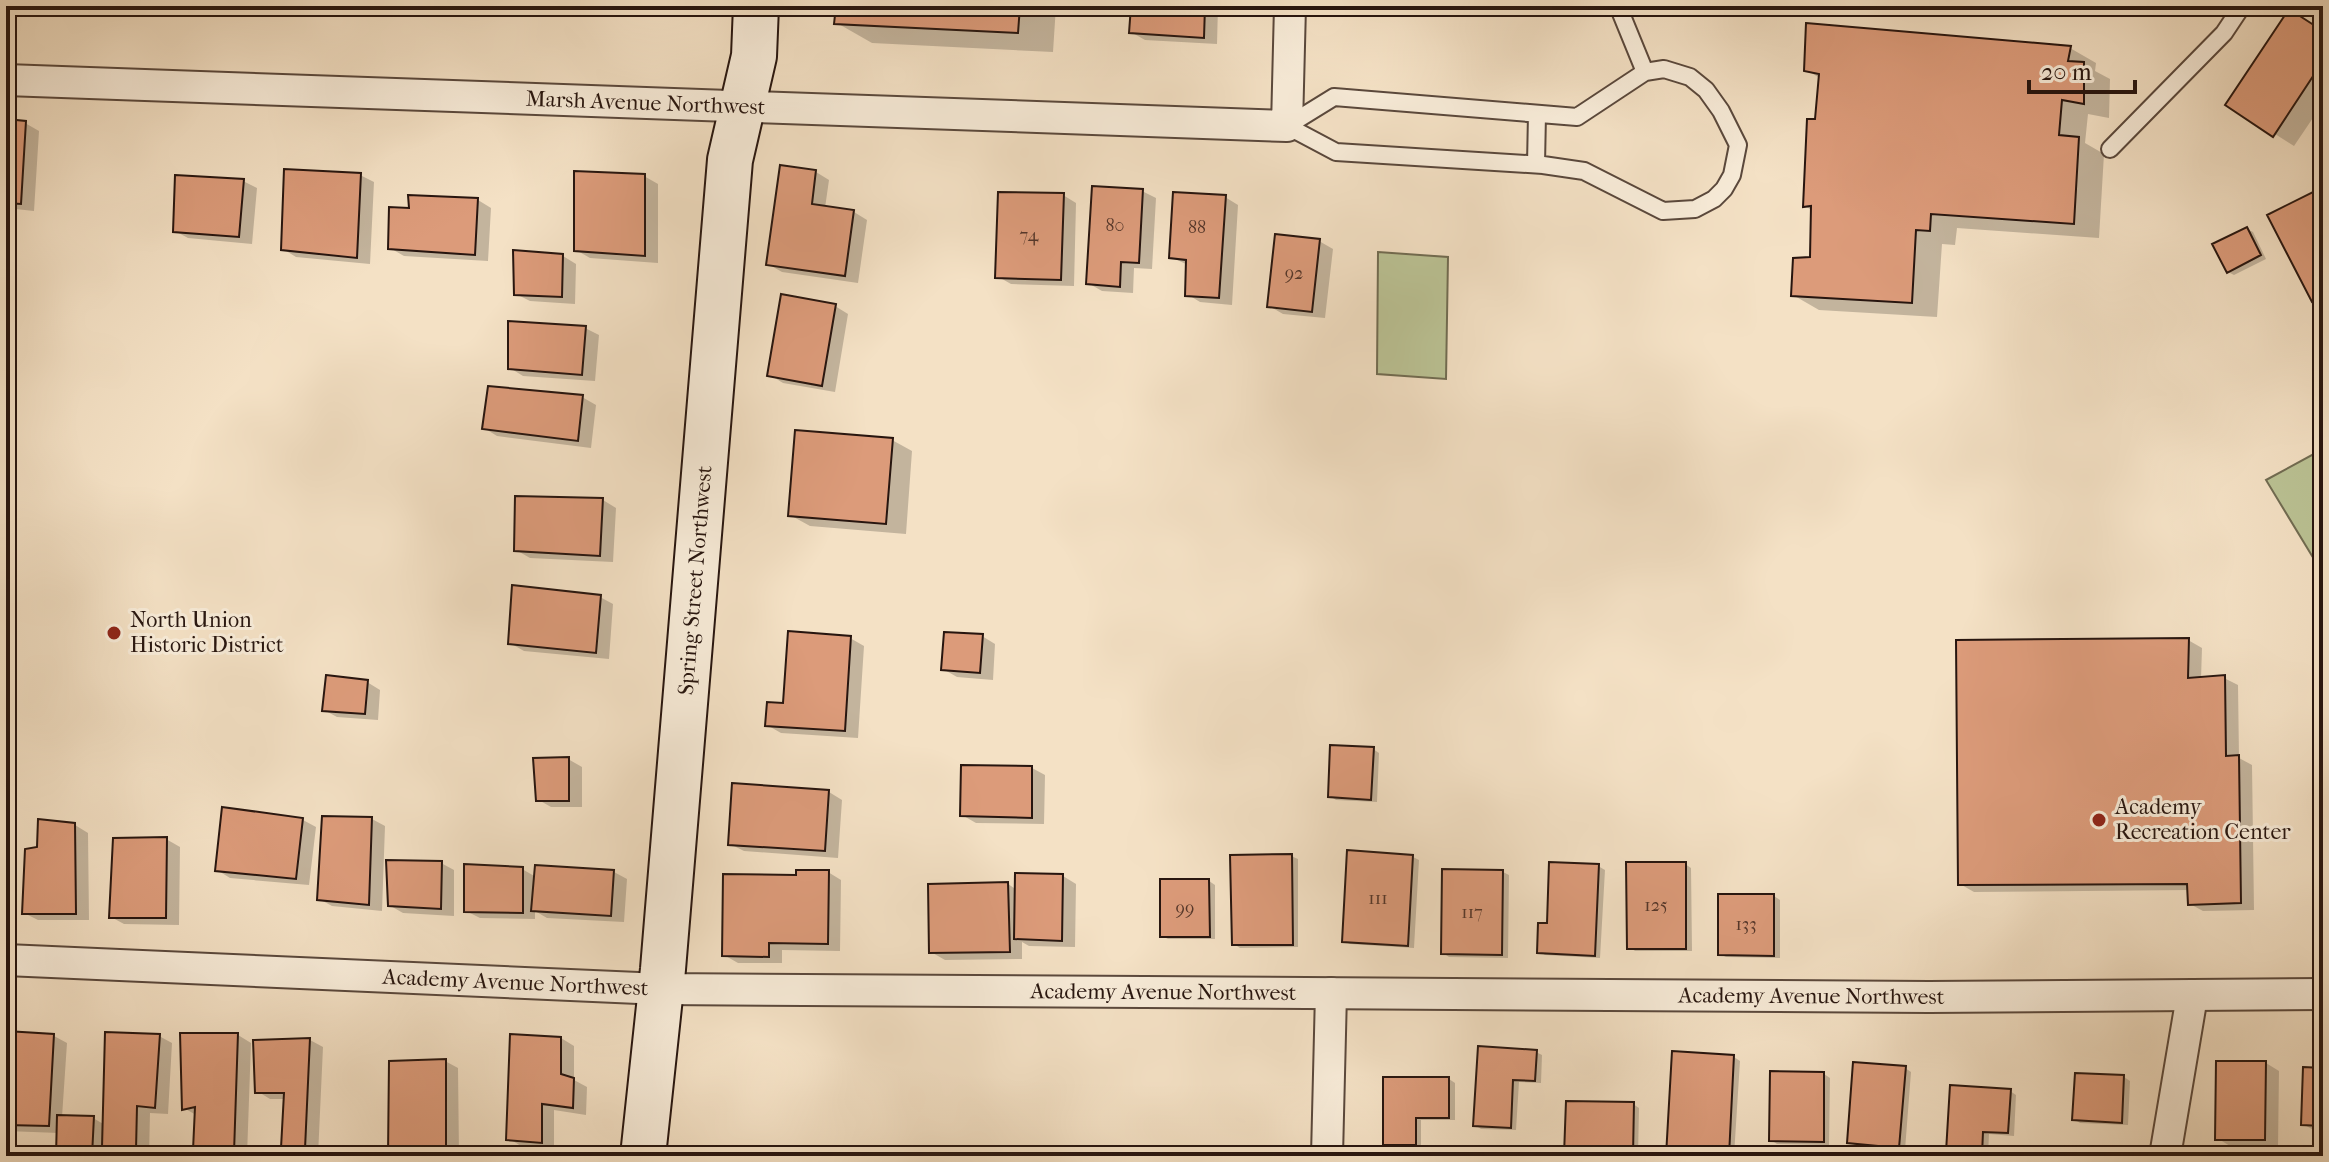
<svg xmlns="http://www.w3.org/2000/svg" width="2329" height="1162" font-family="'IM FELL French Canon',serif">
  <style>
    .green { fill: #bbc395; stroke: #716c52; stroke-width: 2 }
    .shadow { fill: #0003 }
    .building { fill: #dc9b7a; stroke: #27150f; stroke-width: 2 }
    .lines { fill: none; stroke-linecap: round; stroke-linejoin: round }
    .lane-casing { stroke: #5a483c; stroke-width: 20 }
    .street-casing { stroke: #5a483c; stroke-width: 34 }
    .secondary-casing { stroke: #27150f; stroke-width: 48 }
    .lane { stroke: #f8ecd9; stroke-width: 16 }
    .street { stroke: #f8ecd9; stroke-width: 30 }
    .secondary { stroke: #f8ecd9; stroke-width: 44 }
    .poi-dot { fill: #8f2418; stroke: #f8ecd9; stroke-width: 3 }
    .labels { text-anchor: middle; dominant-baseline: central; stroke-width: 6; stroke-linejoin: round; paint-order: stroke }
    .number-label { font-size: 18px; fill: #54362a }
    .street-label { font-size: 22px; fill: #27150f; stroke: #f8ecd9 }
    .poi-label { font-size: 22px; fill: #27150f; stroke: #f8ecd9; text-anchor: start }
  </style>
  <rect width="100%" height="100%" fill="#f4e1c5"/>
  <filter id="stains"><feTurbulence type="fractalNoise" baseFrequency=".0025" numOctaves="4"/><feColorMatrix values="0 0 0 0 .2 0 0 0 0 .09 0 0 0 0 .02 0 0 0 .5 -.17"/></filter>
  <radialGradient id="worn" r=".72"><stop offset=".6" stop-color="#630" stop-opacity="0"/><stop offset="1" stop-color="#630" stop-opacity=".3"/></radialGradient>
  <path class="green" d="M1378,252L1448,257L1446,379L1377,374Z
    M2323,449V574L2266,480Z"/>
  <path class="shadow" d="M215,6H274V11L218,8Z
    M838,6H1056L1053,52L872,43L837,23Z
    M1133,6H1218L1217,44L1145,40L1131,32Z
    M2323,32V103L2294,146L2228,104Z
    M2070,48L2096,63L2095,71L2110,79L2109,118L2088,114L2085,143L2104,154L2099,238L1957,228L1955,245L1942,244L1937,317L1819,310L1793,295L1812,259L1813,211L1805,206L1820,78L1806,70Z
    M6,121L25,123L39,131L34,211L6,208Z
    M816,172L829,180L825,208L854,212L867,220L858,283L782,272L768,264Z
    M360,175L374,182L370,264L296,257L283,249Z
    M644,176L658,184V263L590,258L576,250Z
    M243,181L257,188L252,244L188,238L175,231Z
    M1142,191L1156,198L1152,269L1134,268L1133,293L1102,291L1088,283Z
    M2317,192L2323,195V306L2314,301Z
    M1063,195L1076,203L1074,286L1011,284L997,276Z
    M1225,197L1238,205L1232,305L1200,302L1187,294L1188,265L1171,257Z
    M478,200L491,208L488,261L404,256L390,248L411,210Z
    M2247,229L2253,232L2266,259L2234,275L2228,272Z
    M1319,241L1333,249L1325,318L1283,314L1269,306Z
    M563,256L576,264L575,304L530,301L516,294Z
    M835,306L848,314L835,392L783,383L770,375Z
    M585,328L599,335L595,381L523,376L510,368Z
    M582,397L596,405L591,448L497,436L484,428Z
    M892,440L912,451L906,534L810,526L790,515Z
    M603,500L616,508L613,562L530,558L516,550Z
    M600,597L613,604L609,659L524,651L510,643Z
    M982,636L995,644L993,680L957,677L943,669Z
    M850,638L864,646L858,738L781,733L767,725Z
    M2188,640L2202,648L2201,679L2224,678L2238,685L2239,758L2252,765L2254,910L2203,911L2190,904V890L1974,892L1960,884Z
    M367,682L380,690L378,720L337,717L324,710Z
    M1373,749L1379,753L1377,802L1336,800L1330,796Z
    M568,759L582,767V807H551L537,799Z
    M1032,768L1045,775L1044,824L976,823L962,815Z
    M829,792L842,800L838,858L744,851L730,844Z
    M324,818L372,819L385,826L382,911L332,906L319,899Z
    M303,820L316,827L309,885L230,878L217,870Z
    M75,825L88,833L89,920H38L24,913L39,849Z
    M166,839L180,847L179,925L124,924L111,917Z
    M1291,856L1298,859V947L1240,948L1234,944Z
    M1413,857L1419,860L1414,948L1350,944L1344,941Z
    M441,863L454,870V916L403,913L389,905Z
    M1685,864L1691,868L1692,951H1635L1629,947Z
    M1598,866L1605,870L1600,958L1545,955L1539,951L1549,926Z
    M522,869L536,877L614,872L627,879L624,922L547,918L535,911V919L480,918L466,911Z
    M828,872L841,880L840,951L782,950V963H738L724,955L798,877Z
    M1503,872L1509,875L1508,958L1449,957L1443,953Z
    M1063,876L1076,884L1075,947L1029,946L1022,942V959L945,960L931,952L1008,884L1017,890Z
    M1209,881L1215,885V939H1168L1162,936Z
    M1774,896L1780,900V958L1726,957L1720,954Z
    M6,1033L54,1036L67,1043L62,1117L93,1118L105,1125L159,1036L172,1043L168,1114L150,1113L149,1156L118,1154L105,1147V1156H59V1133L6,1131Z
    M182,1035H238L251,1043L247,1156H207L195,1149L196,1115L184,1108Z
    M561,1038L574,1046V1080L587,1087L586,1115L554,1110V1150L521,1146L508,1138Z
    M310,1040L323,1047L318,1156L297,1154L284,1147L286,1099H270L257,1091Z
    M1536,1052L1542,1055L1541,1083L1519,1082L1516,1130L1481,1129L1475,1125Z
    M1734,1057L1740,1061L1734,1156H1668Z
    M445,1061L458,1068L459,1156H390Z
    M2266,1063L2279,1071L2278,1147L2230,1146L2217,1138Z
    M1905,1068L1911,1072L1905,1150L1855,1145L1849,1142Z
    M2323,1070V1132H2317L2303,1124Z
    M1824,1074L1830,1078L1829,1145L1777,1144L1771,1140Z
    M2124,1077L2130,1081L2128,1125L2080,1123L2074,1119Z
    M1449,1079L1455,1083V1120H1421V1147H1391L1385,1144Z
    M2010,1091L2016,1095L2014,1136L1989,1134L1988,1156L1954,1155L1948,1151Z
    M1633,1104L1639,1108L1638,1156H1571L1566,1154Z"/>
  <path class="building" d="M836,6H1020L1018,33L834,24Z
    M1131,6H1205L1204,38L1129,33Z
    M2289,9L2323,31V61L2273,137L2225,105Z
    M1806,23L2071,46L2068,61L2084,62V104L2062,100L2059,135L2079,137L2074,224L1931,214L1930,231L1916,230L1912,303L1791,296L1793,258L1810,257L1811,206L1803,207L1807,119H1815L1819,74L1804,71Z
    M6,119L26,121L21,204L6,203Z
    M780,165L816,170L812,204L854,210L845,276L766,265Z
    M284,169L361,173L357,258L281,250Z
    M574,171L645,174V256L574,251Z
    M175,175L244,179L239,237L173,232Z
    M1092,186L1143,189L1139,263L1121,262L1120,287L1086,284Z
    M2317,190L2323,201V297L2312,302L2267,215Z
    M998,192L1064,193L1061,280L995,278Z
    M1173,192L1226,195L1219,298L1185,296L1186,260L1169,258Z
    M408,195L478,198L475,255L388,249L389,207L409,208Z
    M2247,227L2261,255L2227,273L2212,244Z
    M1275,234L1320,239L1312,312L1267,307Z
    M513,250L563,254L562,297L514,295Z
    M781,294L836,304L822,386L767,376Z
    M508,321L586,326L582,375L508,369Z
    M488,386L583,395L578,441L482,429Z
    M795,430L893,438L886,524L788,516Z
    M515,496L603,498L600,556L514,551Z
    M512,585L601,595L596,653L508,644Z
    M788,631L851,636L845,731L765,726L767,702L783,703Z
    M944,632L983,634L980,673L941,670Z
    M2189,638L2188,678L2225,675L2226,756L2239,755L2241,903L2188,905L2187,884L1958,885L1956,640Z
    M326,675L368,680L365,714L322,711Z
    M1330,745L1374,747L1371,800L1328,797Z
    M569,757V801H536L533,758Z
    M961,765L1032,766V818L960,816Z
    M732,783L829,790L825,851L728,845Z
    M222,807L303,818L296,879L215,871Z
    M322,816L372,817L369,905L317,900Z
    M38,819L75,823L76,914H22L25,849L37,847Z
    M167,837L166,918H109L113,838Z
    M1347,850L1413,855L1408,946L1342,942Z
    M1292,854L1293,945H1232L1230,855Z
    M386,860L442,861L441,909L388,906Z
    M1549,862L1599,864L1595,956L1537,953L1538,923H1547Z
    M1626,862H1686V949H1627Z
    M464,864L523,867V913L464,912Z
    M535,865L614,870L611,916L531,911Z
    M1442,869L1503,870L1502,955L1441,954Z
    M796,870H829L828,944L769,943V957L722,956L723,874L796,875Z
    M1015,873L1063,874L1062,941L1014,939Z
    M1160,879H1209L1210,937H1160Z
    M1008,882L1010,952L929,953L928,884Z
    M1718,894H1774V956L1718,955Z
    M6,1031L54,1034L49,1126L6,1125Z
    M105,1032L160,1034L155,1108L137,1106L136,1150L102,1147Z
    M180,1033H238L234,1153L193,1150L195,1107L182,1110Z
    M510,1034L561,1037V1074L574,1078L573,1108L542,1104V1143L506,1140Z
    M310,1038L305,1149L281,1148L284,1093H255L253,1040Z
    M1478,1046L1537,1050L1535,1081L1513,1080L1511,1128L1473,1126Z
    M1672,1051L1734,1055L1729,1156H1666Z
    M446,1059V1156H388L389,1061Z
    M2216,1061H2266L2265,1140H2215Z
    M1853,1062L1906,1066L1899,1148L1847,1143Z
    M2303,1067L2323,1068V1126L2301,1125Z
    M1770,1071L1824,1072V1142L1769,1141Z
    M2075,1073L2124,1075L2122,1123L2072,1120Z
    M1383,1077H1449V1118H1416V1145H1383Z
    M1950,1085L2011,1089L2008,1133L1983,1132L1982,1155L1946,1152Z
    M1566,1101L1634,1102L1633,1156L1564,1155Z
    M57,1115L94,1116L92,1156H56Z"/>
  <g class="lines">
    <defs>
      <path id="lane" d="M1618,6L1645,72
        M1664,69L1690,77L1706,90L1721,111L1738,145L1732,175L1724,189L1714,199L1695,209L1663,211L1584,171L1543,165L1336,152L1287,126L1334,97L1577,117L1645,72Z
        M2110,149L2224,33L2242,6
        M1536,164L1537,114"/>
      <g id="street">
        <path id="s1" d="M6,80L1287,126L1290,6"/>
        <path id="s2" d="M6,960L661,989L1929,997L2323,994"/>
        <path d="M1327,1156L1331,993"/>
        <path d="M2165,1156L2192,996"/>
      </g>
      <g id="secondary">
        <path id="s3" d="M643,1156L663,969L730,160L754,56L756,6"/>
      </g>
    </defs>
    <use href="#lane" class="lane-casing"/>
    <use href="#street" class="street-casing"/>
    <use href="#secondary" class="secondary-casing"/>
    <use href="#lane" class="lane"/>
    <use href="#street" class="street"/>
    <use href="#secondary" class="secondary"/>
  </g>
  <g class="poi-dot">
    <circle cx="114" cy="633" r="8"/>
    <circle cx="2099" cy="820" r="8"/>
  </g>
  <g class="labels">
    <g class="number-label">
      <text x="1115" y="225">80</text>
      <text x="1197" y="227">88</text>
      <text x="1029" y="235">74</text>
      <text x="1294" y="273">92</text>
      <text x="1378" y="898">111</text>
      <text x="1656" y="905">125</text>
      <text x="1185" y="908">99</text>
      <text x="1472" y="912">117</text>
      <text x="1746" y="924">133</text>
    </g>
    <g class="street-label">
      <text stroke="none"><textPath href="#s1" startOffset="640">Marsh Avenue Northwest</textPath></text>
      <text stroke="none"><textPath href="#s3" startOffset="578">Spring Street Northwest</textPath></text>
      <text stroke="none"><textPath href="#s2" startOffset="510">Academy Avenue Northwest</textPath></text>
      <text stroke="none"><textPath href="#s2" startOffset="1158">Academy Avenue Northwest</textPath></text>
      <text stroke="none"><textPath href="#s2" startOffset="1806">Academy Avenue Northwest</textPath></text>
    </g>
    <g class="poi-label">
      <text x="130" y="620">North Union<tspan x="130" dy="25">Historic District</tspan></text>
      <text x="2115" y="807">Academy<tspan x="2115" dy="25">Recreation Center</tspan></text>
    </g>
  </g>
  <rect width="2329" height="1162" fill="none" stroke="#f4e1c5" stroke-width="32"/>
  <rect x="8" y="8" width="2313" height="1146" fill="none" stroke="#27150f" stroke-width="4"/>
  <rect x="16" y="16" width="2297" height="1130" fill="none" stroke="#27150f" stroke-width="2"/>
  <path d="M2029 80v12h106v-12" fill="none" stroke="#27150f" stroke-width="4"/>
  <text x="2041" y="80" font-size="24" fill="#27150f" stroke="#f8ecd9" stroke-width="6" paint-order="stroke">20 m</text>
  <rect width="100%" height="100%" filter="url(#stains)"/>
  <rect width="100%" height="100%" fill="url(#worn)"/>
</svg>
